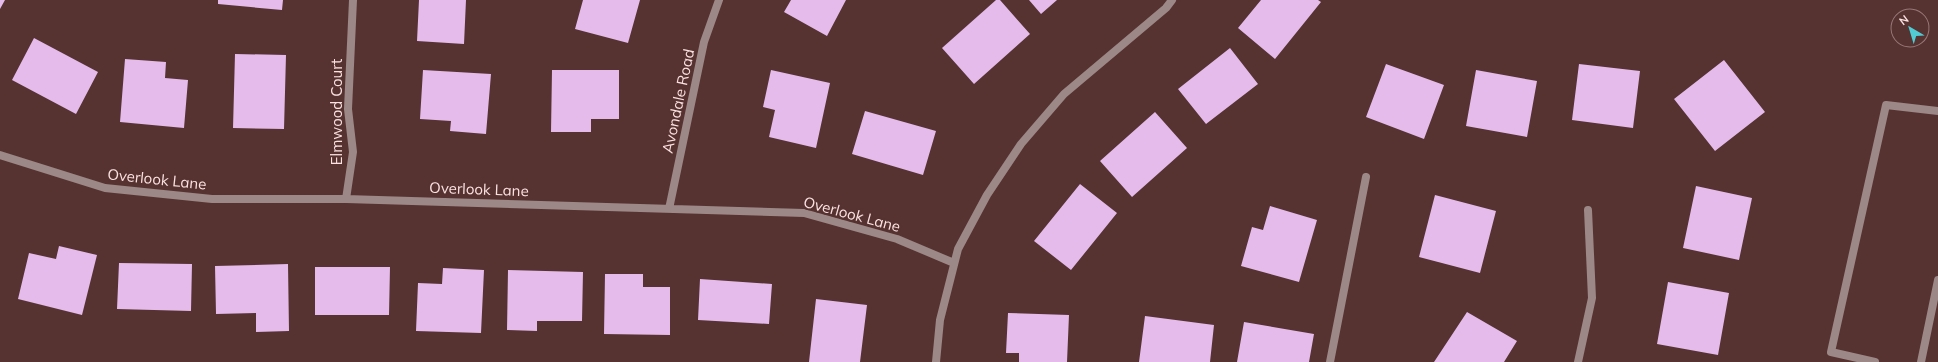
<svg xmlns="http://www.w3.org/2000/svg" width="1938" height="362" font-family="Mulish,sans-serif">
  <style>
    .building { fill: #e5bbec }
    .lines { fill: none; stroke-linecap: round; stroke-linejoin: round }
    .service { stroke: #9b8887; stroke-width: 8 }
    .minor { stroke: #9b8887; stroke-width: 8 }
    .labels { text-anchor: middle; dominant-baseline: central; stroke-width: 4; stroke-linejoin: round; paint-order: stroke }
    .street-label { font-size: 15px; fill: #fae2e1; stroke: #563231 }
  </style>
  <rect width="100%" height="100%" fill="#563231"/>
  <path class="building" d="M0,0H5L0,9Z
    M218,0H283L282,10L218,4Z
    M419,0H466L464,44L417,41Z
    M583,0H640L628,43L575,29Z
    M791,0H846L827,36L784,12Z
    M996,0H1000L1030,34L974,84L942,48Z
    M1029,0H1057L1041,14Z
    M1261,0H1318L1321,2L1275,59L1238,28Z
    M34,38L98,72L76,114L12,80Z
    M1230,48L1258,84L1206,124L1178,89Z
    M235,54L286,55L284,129L233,128Z
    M125,59L166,62L165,78L188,80L184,128L120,122Z
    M1724,60L1765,112L1715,151L1674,99Z
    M1386,64L1444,85L1424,139L1366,117Z
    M1579,64L1640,71L1633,128L1572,120Z
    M423,70L491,74L486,134L450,131L451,121L420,119Z
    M552,70H619V119H591V132H551Z
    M771,70L830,83L816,148L769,137L775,110L763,107Z
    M1476,70L1537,81L1527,137L1466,126Z
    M865,111L936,131L923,175L852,154Z
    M1155,112L1187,148L1132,197L1100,161Z
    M1080,184L1117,213L1071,270L1034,241Z
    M1696,186L1752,198L1739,260L1683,248Z
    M1435,195L1496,211L1480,273L1419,257Z
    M1270,206L1317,220L1299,282L1241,266L1252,227L1263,230Z
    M59,246L97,255L82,315L18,299L29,253L56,259Z
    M119,263L192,264L191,311L117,309Z
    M288,264L289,331L256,332V313L216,314L215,266Z
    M315,267H390L389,315H315Z
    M443,268L484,270L481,333L416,331L418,283L442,284Z
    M508,270L583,272L582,321H537V331L507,330Z
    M605,274H643V287H670V335L604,334Z
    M700,279L772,284L769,324L698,320Z
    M1668,282L1729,293L1718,355L1657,344Z
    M816,299L867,305L860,362H809Z
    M1467,312L1517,341L1504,362H1434Z
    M1008,313L1069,315L1067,362H1019V353H1006Z
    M1145,316L1214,325L1210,362H1139Z
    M1244,322L1314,334L1309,362H1237Z"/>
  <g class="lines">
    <path class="service" d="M1330,362L1366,177
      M1875,362L1831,352L1886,105L1938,111
      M1921,362L1938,280"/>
    <path class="minor" d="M0,155L105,188L212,199H346L804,213L897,239L954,263
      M346,199L353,152L348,109L353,0
      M669,209L704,42L719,0
      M936,362L940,320L958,249L987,195L1021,144L1064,94L1166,8L1172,0
      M1578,362L1592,298L1588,210"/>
  </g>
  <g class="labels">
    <g class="street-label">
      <text transform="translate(678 101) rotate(-78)">Avondale Road</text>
      <text transform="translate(336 112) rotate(-90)">Elmwood Court</text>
      <text transform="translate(157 179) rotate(6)">Overlook Lane</text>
      <text transform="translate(479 189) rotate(2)">Overlook Lane</text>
      <text transform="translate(852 214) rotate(15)">Overlook Lane</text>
    </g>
  </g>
  <g transform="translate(1910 28) rotate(322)"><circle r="19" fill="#563231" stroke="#987877"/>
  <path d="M0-3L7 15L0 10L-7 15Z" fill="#51ccd4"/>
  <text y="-6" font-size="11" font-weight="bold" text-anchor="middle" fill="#fae2e1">N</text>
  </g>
</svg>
